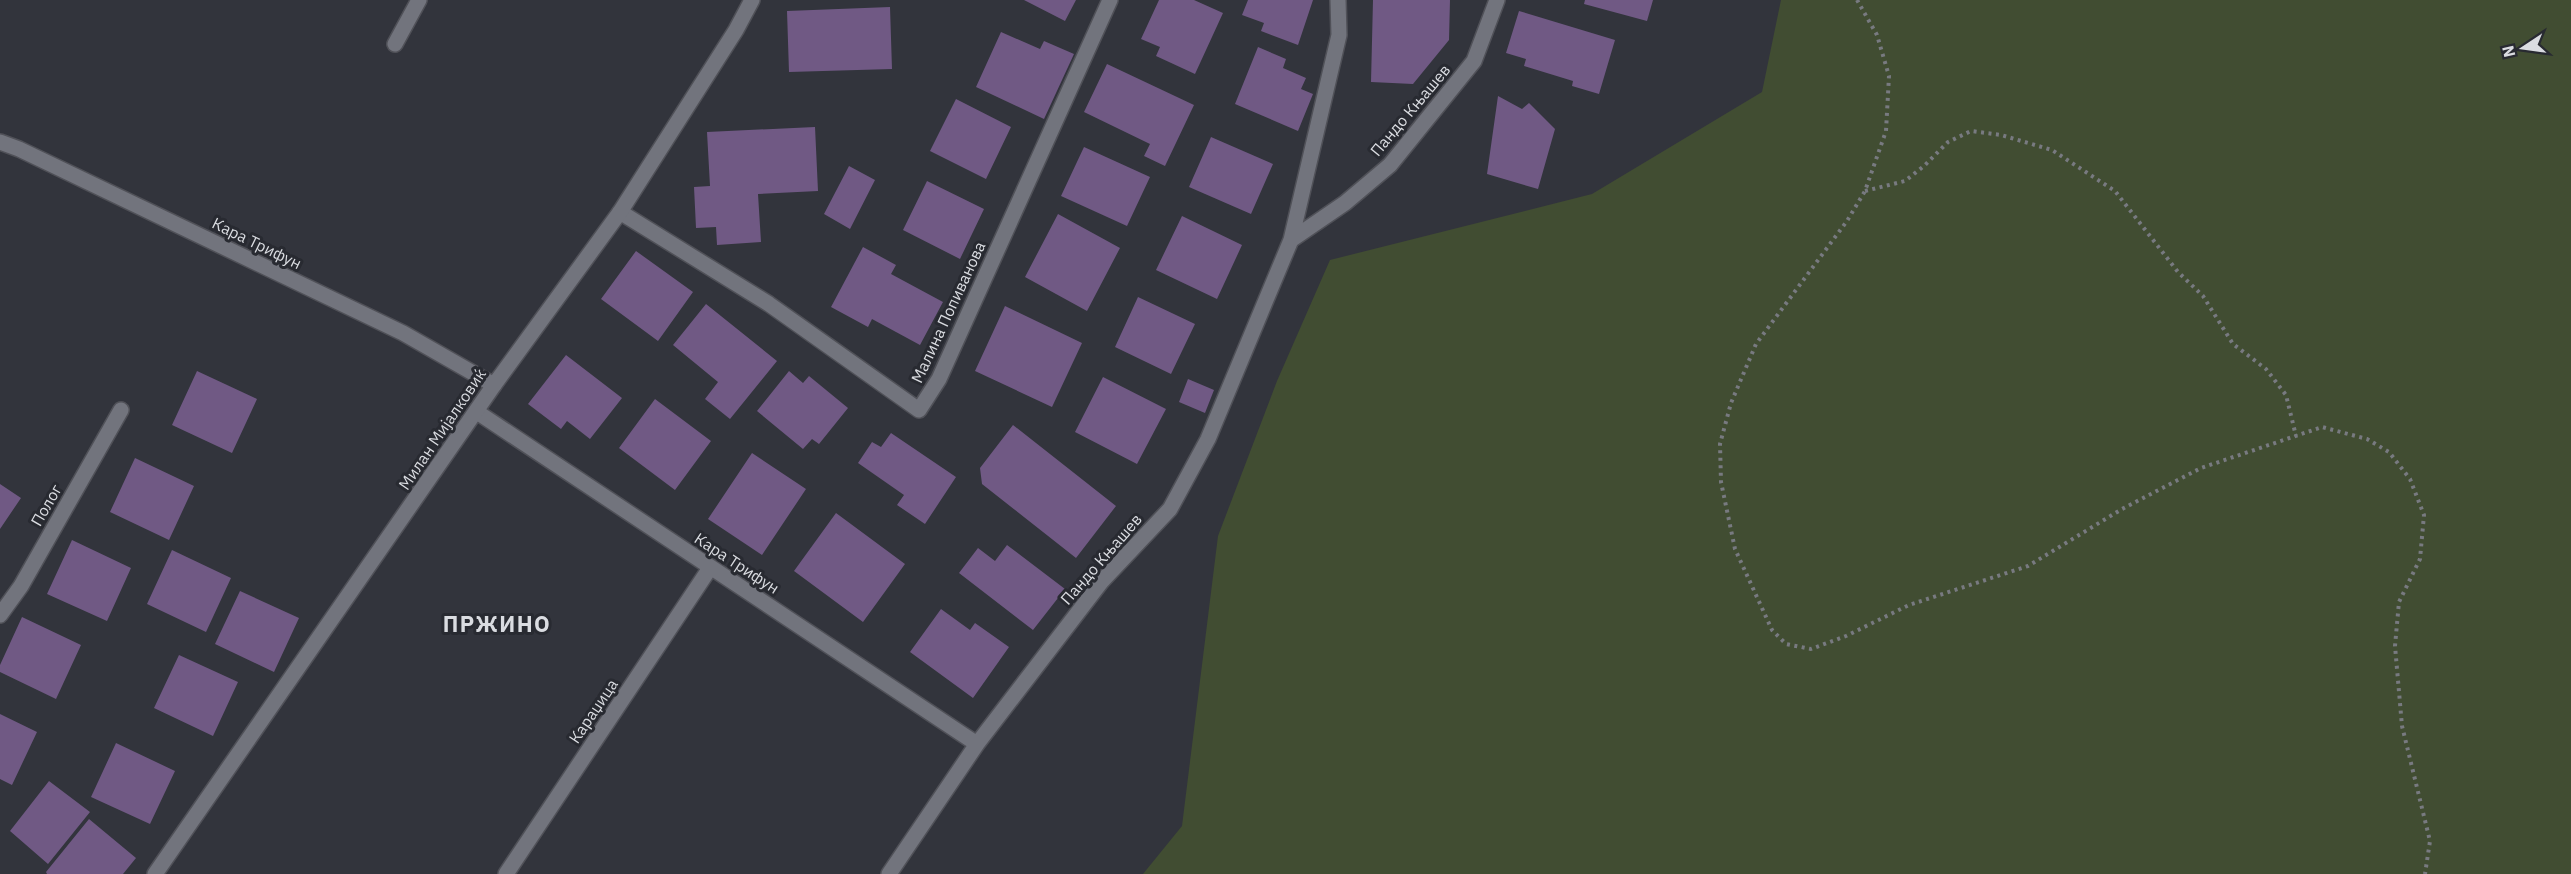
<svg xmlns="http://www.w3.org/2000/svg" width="2571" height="874" font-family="'IBM Plex Sans',sans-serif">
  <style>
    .green { fill: #414d32 }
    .building { fill: #705984 }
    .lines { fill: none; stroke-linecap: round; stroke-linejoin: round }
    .minor-casing { stroke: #505158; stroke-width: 18 }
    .tertiary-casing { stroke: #505158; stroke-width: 18 }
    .path { stroke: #787a80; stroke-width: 4; stroke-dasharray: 3 4.5; stroke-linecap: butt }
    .minor { stroke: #72747d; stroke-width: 15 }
    .tertiary { stroke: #72747d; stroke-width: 15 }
    .labels { text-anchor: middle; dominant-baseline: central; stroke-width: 6; stroke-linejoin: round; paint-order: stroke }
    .street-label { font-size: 16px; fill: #dadce1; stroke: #282a31 }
    .district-label { font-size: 22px; font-weight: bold; letter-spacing: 1.5px; fill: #dadce1; stroke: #282a31 }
  </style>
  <rect width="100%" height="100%" fill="#32343c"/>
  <path class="green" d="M1781,0H2571V874H1143L1182,826L1218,536L1277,381L1330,260L1592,194L1762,92Z"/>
  <path class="building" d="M1024,0H1076L1065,21Z
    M1159,0H1194L1223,13L1195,74L1156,56L1160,47L1141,39Z
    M1248,0H1313L1298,45L1261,31L1264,23L1242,15Z
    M1373,0H1450L1449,40L1413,84L1371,82Z
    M1585,0H1653L1647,21L1584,4Z
    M890,7L892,69L789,72L787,11Z
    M1519,11L1615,40L1599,94L1572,86L1573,81L1524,66L1526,59L1506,53Z
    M1001,32L1040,49L1044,41L1074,54L1044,119L976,87Z
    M1258,47L1286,59L1283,68L1306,78L1301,89L1313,94L1298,131L1235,104Z
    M1107,64L1194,105L1165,166L1144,156L1150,144L1084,112Z
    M1498,96L1522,109L1529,103L1555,129L1538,189L1487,174Z
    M956,99L1011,127L986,179L930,151Z
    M815,127L818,191L758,194L761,242L717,245L716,227L696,228L694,187L710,186L707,132Z
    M1211,137L1273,164L1251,214L1189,187Z
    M1084,147L1150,177L1127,226L1061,196Z
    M849,166L875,180L850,229L824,214Z
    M927,181L984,209L960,259L903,230Z
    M1058,214L1120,248L1087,311L1025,277Z
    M1182,216L1242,245L1217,299L1156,270Z
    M863,247L896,265L891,274L943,302L920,345L872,319L868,327L831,307Z
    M636,251L693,292L658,341L601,299Z
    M1138,297L1195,324L1171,374L1115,347Z
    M706,304L777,361L730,419L705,399L718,382L673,345Z
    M1005,306L1082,343L1052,407L975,371Z
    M566,355L622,398L590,439L567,421L561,429L528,404Z
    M197,371L257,399L232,453L172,425Z
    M789,371L803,383L809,376L848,408L819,444L812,439L803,449L757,411Z
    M1103,377L1166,409L1137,464L1075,432Z
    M1188,379L1214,390L1205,413L1179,402Z
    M655,399L711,441L675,490L619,448Z
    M1013,425L1116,506L1076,558L982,484L980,468Z
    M891,433L956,477L925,524L897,505L904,495L858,463L872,442L881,447Z
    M752,453L806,489L762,555L708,519Z
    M135,458L194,486L169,540L110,512Z
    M0,484L21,498L0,529Z
    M836,513L905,564L863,622L794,571Z
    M72,540L131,568L107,621L47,594Z
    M1007,545L1065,589L1033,630L959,573L978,548L995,561Z
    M172,550L231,578L206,632L147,604Z
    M240,591L299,618L274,672L215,644Z
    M941,609L970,630L975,623L1009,647L973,698L910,652Z
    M22,617L81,645L56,699L0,672V665Z
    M179,655L238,682L213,736L154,708Z
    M0,714L37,732L12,785L0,779Z
    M116,743L175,771L150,824L91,797Z
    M49,781L90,812L48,864L10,831Z
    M89,819L136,858L123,874H47L46,872Z"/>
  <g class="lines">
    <defs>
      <path id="minor" d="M395,44L419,0
        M0,142L19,149L403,333L494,385
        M620,212L769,304L919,410L939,379L1110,0
        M1291,240L1339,35L1338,0
        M477,412L977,744
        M0,615L21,586L121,410
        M506,874L710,568
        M889,874L977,744L1102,581L1170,509L1208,439L1291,240L1345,203L1390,165L1474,61L1497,0"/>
      <path id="tertiary" d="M155,874L494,385L620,212L736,30L752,0"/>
    </defs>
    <use href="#minor" class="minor-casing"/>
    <use href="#tertiary" class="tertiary-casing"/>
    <path class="path" d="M1857,0L1877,35L1889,76L1886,131L1865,191L1847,221L1756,344L1731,403L1720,444L1721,482L1735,549L1772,630L1786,644L1811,649L1846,636L1909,605L2028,566L2122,509L2201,468L2322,427L2367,439L2389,452L2410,479L2424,515L2420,559L2399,602L2395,646L2402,726L2430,841L2425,874
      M1865,191L1905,181L1924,166L1948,142L1971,131L2001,135L2052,150L2115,191L2178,272L2203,296L2233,344L2266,369L2286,395L2296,436"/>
    <use href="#minor" class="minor"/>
    <use href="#tertiary" class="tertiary"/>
  </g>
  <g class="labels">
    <g class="street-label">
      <text transform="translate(1410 110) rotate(-50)">Пандо Књашев</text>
      <text transform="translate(257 243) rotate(26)">Кара Трифун</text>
      <text transform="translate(948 312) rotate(-65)">Малина Попиванова</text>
      <text transform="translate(442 429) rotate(-56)">Милан Мијалковиќ</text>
      <text transform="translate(46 505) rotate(-60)">Полог</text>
      <text transform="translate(1101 559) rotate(-49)">Пандо Књашев</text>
      <text transform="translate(737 563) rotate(33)">Кара Трифун</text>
      <text transform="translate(593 711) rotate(-56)">Караџица</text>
    </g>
    <g class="district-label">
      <text x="497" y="623">ПРЖИНО</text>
    </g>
  </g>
  <g transform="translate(2523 48) rotate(257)" stroke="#282a31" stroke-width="4.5" paint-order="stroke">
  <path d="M0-4.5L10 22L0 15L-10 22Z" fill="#dadce1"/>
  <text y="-9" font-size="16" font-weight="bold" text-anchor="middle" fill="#dadce1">N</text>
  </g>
</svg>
